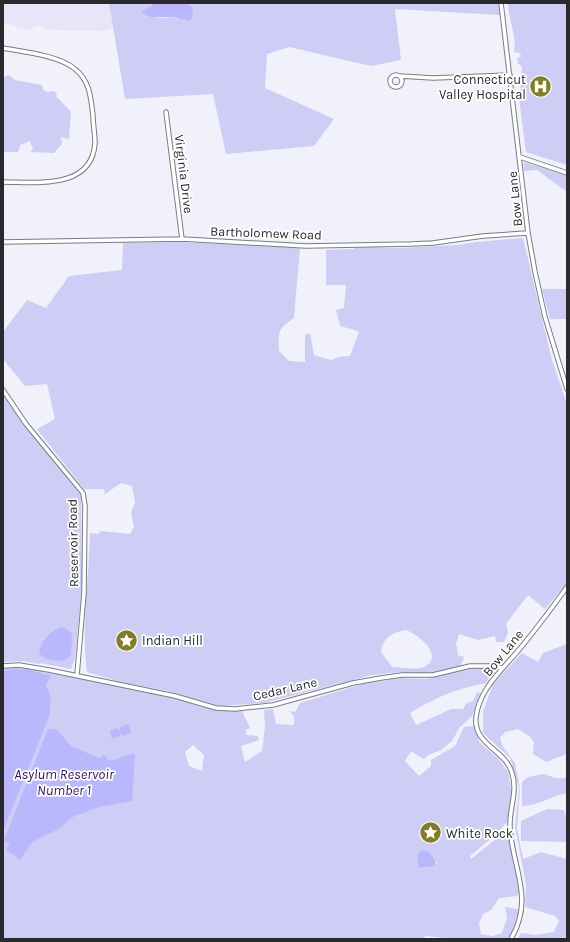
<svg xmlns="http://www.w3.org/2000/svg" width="570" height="942" font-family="Karla,sans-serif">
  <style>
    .built { fill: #e6e6f8 }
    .green { fill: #cdcdf6; fill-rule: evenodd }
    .water { fill: #bab8fd }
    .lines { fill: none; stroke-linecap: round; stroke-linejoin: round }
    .minor-casing { stroke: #7b7b84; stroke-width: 5.5 }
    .minor { stroke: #fff; stroke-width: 3.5 }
    .labels { text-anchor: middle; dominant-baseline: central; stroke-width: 3.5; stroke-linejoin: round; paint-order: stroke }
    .poi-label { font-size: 13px; fill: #2a2a2e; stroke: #fff; text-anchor: start }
    .street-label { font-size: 13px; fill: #2a2a2e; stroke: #fff }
    .water-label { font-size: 14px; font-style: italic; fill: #2d1374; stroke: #fff }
  </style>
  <rect width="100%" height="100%" fill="#f1f1fb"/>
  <path class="built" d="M3,3H109L113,27L103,31L52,30L37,25L30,30L4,23Z"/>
  <path class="green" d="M109,3H153V6L141,12L159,18L173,17L177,19L185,3H180H499L500,15L395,9L401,60L371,66L289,47L267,54L265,88L334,119L314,146L226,154L213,94L125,99Z
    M508,3H567V165L526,152L518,91L521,90L520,84L525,78L521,75L522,66L518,64L517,58L521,57L520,53L514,52C517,35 508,19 508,3Z
    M8,75L15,80L42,85L43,90L48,92L54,91L57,93L56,96L71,112L69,139L61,137L62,144L54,153L30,152L33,149L30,141L20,145L18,152H3V78Z
    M524,162L567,175V192L537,170L524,171Z
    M523,238L552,360L567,404V583L545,609L528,595L506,624L508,632L504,642H496L495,636L478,640L459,634L456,644L458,655L464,657L460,667L437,673L414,674L400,672L372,675L264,703L220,706L168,691L124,683L87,672C81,627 89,579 90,533L98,534L101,531L130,534L134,527L131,513L135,502L132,486L121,483L105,494L104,489H84L37,429L55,419L47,384L25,386L3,359V332L27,300L46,308L69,276L122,270L123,243L180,242L300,248L294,318C278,329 278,331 279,351L289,361L305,362V335L310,333L314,355L331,360L339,357L350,356L359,332L358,331L340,326L336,310L344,308L346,285H326V250L354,249V247L400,248L457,245L476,242ZM406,630C417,634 444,654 426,666C418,671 402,667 392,667L381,652C383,637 393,632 406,630Z
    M542,289H567V319H550Z
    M3,394L81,495L82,585L75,658L71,669L40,663L39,664L22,661L3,662Z
    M567,644V754L546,762L533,754L534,742L529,736L518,729L505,732L500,738L503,747L515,763L520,789L517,828L523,859L541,852L567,859V939H517L521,933L536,935L554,932L559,921L555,916L525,907L526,884L515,827L519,788L510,758L483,733V712L493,684L522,653L538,662L543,653Z
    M9,666L78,677L142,692L168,695L201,707L221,711H242L250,728L246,730V735L258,736L259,740L241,746L245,762L262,751L265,727L264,710L273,709L276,724L294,725V717L290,711L295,712L300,703L362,684L401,678L425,679L462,670L496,666L486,683C455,689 437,697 410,713L416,725L451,709H463L466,704L473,701L477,692L480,693L472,716L460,727L452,741L441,750L428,755L424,759L411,751L405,761L419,776L431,766V760L455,746L464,727L475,726L479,742L498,758L508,772L512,794L507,822L493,837L470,856L471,859L507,830L520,892L517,896L499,898L491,910L483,914L479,924L481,934L492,936L502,933L507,918L505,907L518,909L519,912L509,939H455L425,936L424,939H3V668ZM193,745L204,755L202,771L189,766L185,752ZM426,851L435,859L437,863L434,866L422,868L417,857L420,853Z
    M544,774L555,778H567V793C552,796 536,806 522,806V782L528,777Z
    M547,809L564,810L567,819V842L521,841V821Z"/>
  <path class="water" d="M153,3L189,4L192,7L193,14L190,21L173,17H151L141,13V12L152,6Z
    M60,627L66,628L72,634L71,655L64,661C55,660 43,661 39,652C41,641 50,632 60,627Z
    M12,669H27L51,676L46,685C52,697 51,704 49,717L3,831V672Z
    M129,724L131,733L122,736L120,733V736L112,739L110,731L118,728L119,731H120V727Z
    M48,729H56L71,746L99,758L104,755L108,760C118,761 124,754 135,754L132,801L99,807L70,818L61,828L32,842L20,860L6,849L10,845L4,840Z
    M421,850L429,852L436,861L435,866L419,868L417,856Z"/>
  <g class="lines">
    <defs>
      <path id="minor" d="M501,3L528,233L535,272L545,317L567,389
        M3,48C24,52 58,55 75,69C90,81 91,98 93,116C93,124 95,134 95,143C92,190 36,182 3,182
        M390 81a6 6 0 1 1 12 0a6 6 0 1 1-12 0Z
        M400,76L433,78L510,75
        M166,112L182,239
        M520,157L567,173
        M3,242L182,239L306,246L411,244L433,243L483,236L528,233
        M3,390L26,424L83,493L85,506L84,593L77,675
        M3,666L19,665L49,670L175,696L216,708L235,709L273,705L353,683L381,678L402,675H433L470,666H493L502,668
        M511,939C535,898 512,868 510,827C509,809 518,792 512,773C506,750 473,745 476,717C479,690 501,671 517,652C535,631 551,609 567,587"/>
    </defs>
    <use href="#minor" class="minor-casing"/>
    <use href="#minor" class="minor"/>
  </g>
  <defs>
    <symbol id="hospital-disc" viewBox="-11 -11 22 22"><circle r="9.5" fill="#847d24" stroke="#fff"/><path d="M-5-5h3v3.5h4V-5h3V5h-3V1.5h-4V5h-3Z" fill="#fff"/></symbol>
    <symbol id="sight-disc" viewBox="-11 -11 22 22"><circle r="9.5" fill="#847d24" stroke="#fff"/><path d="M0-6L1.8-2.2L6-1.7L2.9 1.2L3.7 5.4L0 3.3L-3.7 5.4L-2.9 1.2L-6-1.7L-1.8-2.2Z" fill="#fff"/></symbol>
  </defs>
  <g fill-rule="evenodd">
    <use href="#hospital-disc" x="528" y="74" width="25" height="25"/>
    <use href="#sight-disc" x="114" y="628" width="25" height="25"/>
    <use href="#sight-disc" x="418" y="820" width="25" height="25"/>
  </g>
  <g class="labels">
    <g class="poi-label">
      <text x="526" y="79" text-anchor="end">Connecticut<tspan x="526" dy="15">Valley Hospital</tspan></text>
      <text x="142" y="640">Indian Hill</text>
      <text x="446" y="833">White Rock</text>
    </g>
    <g class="street-label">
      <text transform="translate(184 174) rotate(83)">Virginia Drive</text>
      <text transform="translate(515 199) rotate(-96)">Bow Lane</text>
      <text transform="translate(266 233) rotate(2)">Bartholomew Road</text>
      <text transform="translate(73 543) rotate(-91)">Reservoir Road</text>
      <text transform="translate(503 653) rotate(-51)">Bow Lane</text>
      <text transform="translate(285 689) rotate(-13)">Cedar Lane</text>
    </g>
    <g class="water-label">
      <text x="64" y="774">Asylum Reservoir<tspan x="64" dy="16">Number 1</tspan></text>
    </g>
  </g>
  <rect width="570" height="942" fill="none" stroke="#2a2a2e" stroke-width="8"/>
</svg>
